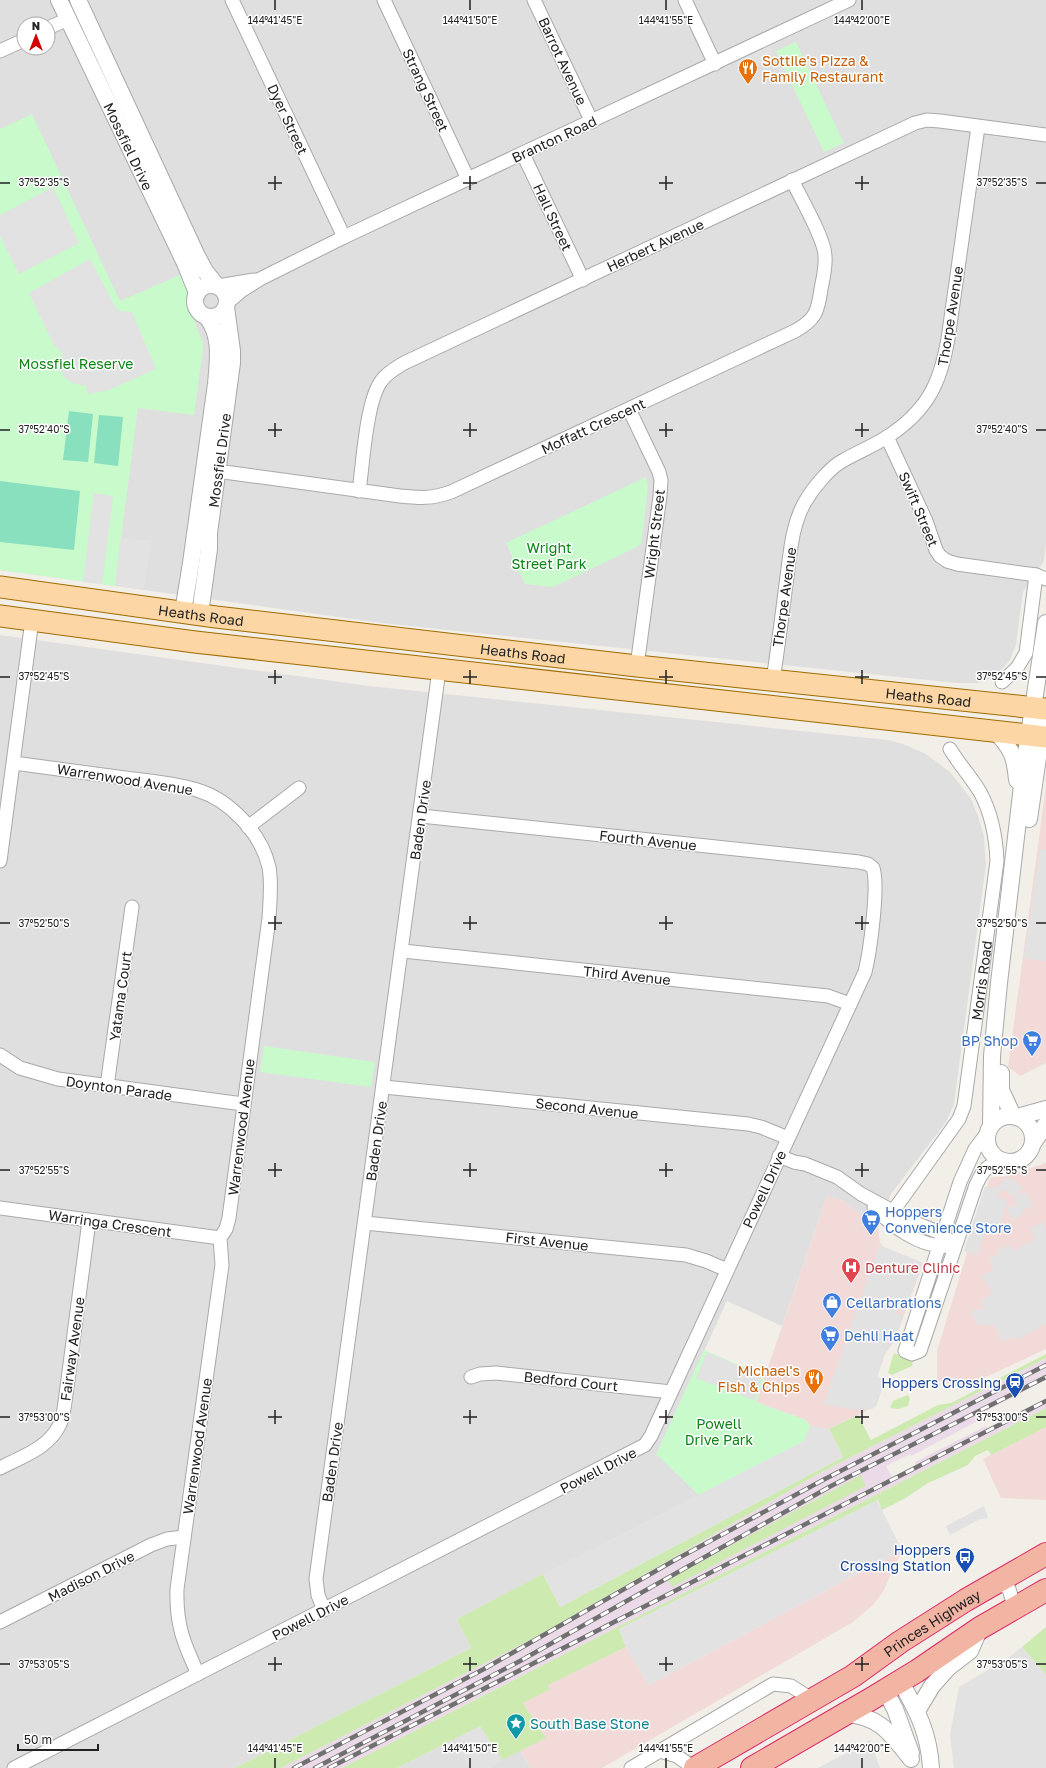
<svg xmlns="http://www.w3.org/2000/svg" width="1046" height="1768" font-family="'Golos Text',sans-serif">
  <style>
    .residential { fill: #e0dfdf; fill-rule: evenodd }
    .commercial { fill: #f2dad9 }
    .industrial { fill: #ebdbe8 }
    .grass { fill: #cdebb0 }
    .park { fill: #c8facc }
    .pitch { fill: #88e0be }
    .parking { fill: #e2e2e2 }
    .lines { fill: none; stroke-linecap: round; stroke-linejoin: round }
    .minor-casing { stroke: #a9a9a9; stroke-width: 15 }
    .tertiary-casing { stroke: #a9a9a9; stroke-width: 18 }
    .primary-casing { stroke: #a06b00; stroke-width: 23 }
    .trunk-casing { stroke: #dc2a67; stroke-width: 24 }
    .minor { stroke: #fff; stroke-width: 13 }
    .tertiary { stroke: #fff; stroke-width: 16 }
    .primary { stroke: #fcd6a4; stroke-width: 21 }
    .trunk { stroke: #f2b4a3; stroke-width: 22 }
    .rail-casing { stroke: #707070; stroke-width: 4.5 }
    .rail { stroke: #fff; stroke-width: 3; stroke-dasharray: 9; stroke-linecap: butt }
    .ticks { fill: none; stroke: #222; stroke-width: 1.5 }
    .labels { text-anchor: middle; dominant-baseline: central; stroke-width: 3; stroke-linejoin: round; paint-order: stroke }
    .food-label { font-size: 14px; fill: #c56008; stroke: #fff; text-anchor: start }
    .street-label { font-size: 14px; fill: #222; stroke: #fff }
    .park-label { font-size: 14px; fill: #0c8416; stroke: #fff }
    .shop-label { font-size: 14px; fill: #366cbe; stroke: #fff; text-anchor: start }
    .health-label { font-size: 14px; fill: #be3a42; stroke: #fff; text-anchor: start }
    .transit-label { font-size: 14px; fill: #164399; stroke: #fff; text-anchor: end }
    .culture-label { font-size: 14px; fill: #0d838f; stroke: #fff; text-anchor: start }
    .ticks-label { font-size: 10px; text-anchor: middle; fill: #222; stroke: #fff; stroke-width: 3; stroke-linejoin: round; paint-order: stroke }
  </style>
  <rect width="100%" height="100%" fill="#f2efe9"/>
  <path class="residential" d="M0,0H1046V544L1044,561L1023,592L1016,645L1010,660L998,673L990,679L979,683H956L382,623L0,570ZM24,24H48V48H24Z
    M0,635L369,686L888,740L903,744L926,754L950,772L971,799L978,816L984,837L986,866L984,879L954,1104L946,1122L891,1194L878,1227L843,1201L827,1196L782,1326L727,1301L657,1454L699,1495L457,1619L471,1648L235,1768H0Z
    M480,1726L520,1750L531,1768H397Z"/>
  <path class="commercial" d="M1046,786V1063L1020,1076L1008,1067Z
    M1046,1163V1349L962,1388L937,1380V1351L990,1178L1007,1176Z
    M827,1196L843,1201L878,1227L880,1243L884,1247L923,1263L895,1340L885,1354L877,1377L885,1380L876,1406L829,1429L810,1426L806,1420L756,1402Z
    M1046,1427V1500L1001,1498L983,1459Z
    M902,1550L883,1592L873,1605L853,1622L602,1768H531L520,1750L546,1738L523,1703L549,1689L547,1685L626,1647L649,1685Z"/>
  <path class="industrial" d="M1046,1358V1380L980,1414L982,1419L911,1456L910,1454L886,1466L892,1477L916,1465L915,1462L986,1426L988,1429L1046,1399V1408L342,1768H281L532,1639L822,1472Z"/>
  <path class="grass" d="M894,1353L913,1361L912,1366L892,1375L888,1373Z
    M1046,1354V1358L822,1472L532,1639L281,1768H235L471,1648L457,1619L543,1574L560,1607L843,1457L829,1429L858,1415L871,1440L938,1405L951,1403Z
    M908,1395L910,1399L908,1406L898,1409L890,1408L893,1401Z
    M1046,1408V1427L991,1455L988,1450L975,1456L968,1465L928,1483L904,1499L882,1510L878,1500L619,1629L626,1647L548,1685L549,1690L523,1703L546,1738L502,1760L480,1726L397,1768H342Z
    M861,1475L866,1486L672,1587L668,1580Z
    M1046,1627V1675L1022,1647Z"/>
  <path class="park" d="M796,42L844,143L824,152L776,51Z
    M32,114L120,301L180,275L189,285L187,298L198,332L203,341V348L194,415L138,408L115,586L0,570V129Z
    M646,477L648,488L641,545L553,587L525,584L506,543Z
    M264,1046L375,1062L371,1087L260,1072Z
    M704,1350L765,1376L756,1402L806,1420L810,1426L804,1441L699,1495L656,1454Z"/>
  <path class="pitch" d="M69,411L93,414L88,462L63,460Z
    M99,415L123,417L118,466L94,463Z
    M0,481L80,491L74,550L0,542Z"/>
  <path class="parking" d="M773,36L772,57L737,74V53Z
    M53,187L79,243L19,274L0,236V215Z
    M90,259L116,308L120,311L132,312L156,369L109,390L88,394L86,386L72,383L64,377L59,368L62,353L54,345L29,293Z
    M94,493L113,496L102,584L83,582Z
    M121,537L151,541L144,590L115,586Z
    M1040,849L1046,850V961L1024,958Z
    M1007,1176L1023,1187L1015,1196L1025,1191L1033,1205L1022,1211L1023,1214L1012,1220L1007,1209L1017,1203L1014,1197L1003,1189L996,1196L1008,1200L997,1233L985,1230L977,1255L964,1251L985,1186L993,1188L998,1187Z
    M1042,1222L1046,1229V1324L1016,1340L1014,1336L1003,1342L994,1325H977V1320H974V1316L971,1315V1310H985L980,1301L992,1294L982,1276L994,1270L988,1259L999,1254L998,1250L1009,1245L1013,1251L1036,1239L1030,1229Z
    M880,1243L884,1247L923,1263L904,1312L896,1309L895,1313L903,1316L895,1340L885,1354L877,1377L885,1380L876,1406L872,1409L857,1410L824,1404Z
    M707,1352L762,1376L754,1400L696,1378Z
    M810,1426L829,1429L843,1457L560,1607L543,1574L804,1441Z
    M877,1500L902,1550L649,1685L626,1647L619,1629Z
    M984,1506L988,1518L980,1519L950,1535L946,1526Z
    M1022,1647L1046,1675V1768H954L950,1735L959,1687L1005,1660Z
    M480,1726L502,1760L492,1768H470L454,1739Z
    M870,1740L880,1768H818Z"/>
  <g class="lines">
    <defs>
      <g id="minor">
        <path d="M232,0L344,237"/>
        <path d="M384,0L468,179"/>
        <path d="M534,0L592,122"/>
        <path d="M685,0L715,64"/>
        <path d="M48,28L68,19"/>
        <path d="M0,51L24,40"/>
        <path d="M523,154L583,280"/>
        <path d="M218,286L254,280"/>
        <path d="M227,303L241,291L260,279L344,237L849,0"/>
        <path d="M629,409L659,472L661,480L660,496L637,666"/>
        <path d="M887,437L926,521L936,550L940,556L947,561L957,564L1036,575L1046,579"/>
        <path d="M217,471L400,496C420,498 431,499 451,492L795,331C815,320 818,312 821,289C823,279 826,267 825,256C825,239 800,197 792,180"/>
        <path d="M359,491C363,464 366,400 382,380C388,372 396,368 404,363L915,123L927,120L940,121L1046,135"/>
        <path d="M773,680C778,648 782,616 786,584C790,557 791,526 805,502C813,488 830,467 844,460C858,452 873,446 887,437C929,410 942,380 949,332L978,127"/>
        <path d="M1002,682L1017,668L1026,653L1036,575"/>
        <path d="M14,763C51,768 88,773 125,778C149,781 174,783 197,790C230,800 261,833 269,867C272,884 270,901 269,918L229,1218L226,1229L220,1238L222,1265L177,1589C176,1624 183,1642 198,1674"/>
        <path d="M248,827L299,788"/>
        <path d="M0,861L32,620"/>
        <path d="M403,951L828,996L850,1004"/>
        <path d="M0,1055L20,1068L58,1079L243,1104"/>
        <path d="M107,1086L132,907"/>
        <path d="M384,1087L748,1124L761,1127L788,1138"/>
        <path d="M988,1132L975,1149L960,1182L905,1351L912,1354L920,1351L976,1185C983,1170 986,1166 1002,1161"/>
        <path d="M779,1156L794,1162L805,1164L837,1177L861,1194L913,1222L943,1234L949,1241"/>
        <path d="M874,1207C891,1226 921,1248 948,1246"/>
        <path d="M0,1208L220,1238"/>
        <path d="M365,1223L686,1255L706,1261L727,1270"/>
        <path id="s1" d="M898,1228L896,1207L959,1119L964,1106L997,861C996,836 992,814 980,792C971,777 959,764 950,749"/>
        <path d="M471,1377L480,1374L496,1373L671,1392"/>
        <path d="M0,1468C23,1456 49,1448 60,1424C63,1417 64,1409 65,1402L89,1221"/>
        <path d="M998,1582L1009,1589L1013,1603"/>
        <path d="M324,1610L318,1595L316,1579L439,670"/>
        <path d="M0,1622L151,1545L167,1539L184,1537"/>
        <path d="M660,1751L677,1756L694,1768"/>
        <path d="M14,1768L645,1445L651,1436L865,972C870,952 879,886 873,868L868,864L859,862L421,816"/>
        <path d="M631,1768L773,1684L791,1686L813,1700"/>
      </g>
      <g id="tertiary">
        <path id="s2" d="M59,0L185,263L197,293"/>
        <path d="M78,0L197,256L205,271L216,285"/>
        <circle cx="211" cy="301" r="16"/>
        <path d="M183,612L191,563L216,384C218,360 222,337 207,317"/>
        <path id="s3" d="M200,614L209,549V533L232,363V351L226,307"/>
        <path d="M996,732C1012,749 1015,757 1017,780"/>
        <path d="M1029,819L1041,737L1046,716"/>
        <path d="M1001,1073V1090L1013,1116"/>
        <circle cx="1010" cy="1139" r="23"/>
        <path d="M1017,1117L1046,1109"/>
        <path d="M991,1126L992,1056L999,983L1025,760L1046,623"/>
        <path d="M1033,1143L1046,1124"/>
        <path d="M900,1681C917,1710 929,1733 931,1768"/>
        <path d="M885,1690L895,1709L911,1753"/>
        <path d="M917,1711L932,1686L948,1668L970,1651L980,1628"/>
        <path d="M846,1714C880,1716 891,1734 911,1759"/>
      </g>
      <g id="primary">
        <path id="s4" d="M0,587L216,617L637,666L1046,709"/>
        <path d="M0,616L195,642L1046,737"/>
      </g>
      <g id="trunk">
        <path id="s5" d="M695,1768L853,1676L900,1642L966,1600L1046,1554"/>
        <path d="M752,1768L871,1699L917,1671L980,1628L1046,1590"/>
      </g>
    </defs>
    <use href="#minor" class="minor-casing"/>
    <use href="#tertiary" class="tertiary-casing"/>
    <use href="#primary" class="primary-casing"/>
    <use href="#trunk" class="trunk-casing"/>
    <use href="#minor" class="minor"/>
    <use href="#tertiary" class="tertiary"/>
    <use href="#primary" class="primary"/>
    <use href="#trunk" class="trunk"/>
    <defs>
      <path id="rail" d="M294,1768L484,1669L675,1560L823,1480L1046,1365
        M315,1768L520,1661L831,1486L1046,1377
        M329,1768L1046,1401"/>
    </defs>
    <use href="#rail" class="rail-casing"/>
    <use href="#rail" class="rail"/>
  </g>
  <path class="ticks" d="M275,0V10M470,0V10M666,0V10M862,0V10M275,176V190M470,176V190M666,176V190M862,176V190M0,183H10M268,183H282M463,183H477M659,183H673M855,183H869M1036,183H1046M275,423V437M470,423V437M666,423V437M862,423V437M0,430H10M268,430H282M463,430H477M659,430H673M855,430H869M1036,430H1046M275,670V684M470,670V684M666,670V684M862,670V684M0,677H10M268,677H282M463,677H477M659,677H673M855,677H869M1036,677H1046M275,916V930M470,916V930M666,916V930M862,916V930M0,923H10M268,923H282M463,923H477M659,923H673M855,923H869M1036,923H1046M275,1163V1177M470,1163V1177M666,1163V1177M862,1163V1177M0,1170H10M268,1170H282M463,1170H477M659,1170H673M855,1170H869M1036,1170H1046M275,1410V1424M470,1410V1424M666,1410V1424M862,1410V1424M0,1417H10M268,1417H282M463,1417H477M659,1417H673M855,1417H869M1036,1417H1046M275,1657V1671M470,1657V1671M666,1657V1671M862,1657V1671M0,1664H10M268,1664H282M463,1664H477M659,1664H673M855,1664H869M1036,1664H1046M275,1758V1768M470,1758V1768M666,1758V1768M862,1758V1768"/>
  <defs>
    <symbol id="restaurant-pin" viewBox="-11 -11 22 30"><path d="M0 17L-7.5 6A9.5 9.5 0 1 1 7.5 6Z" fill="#e8710a" stroke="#fff"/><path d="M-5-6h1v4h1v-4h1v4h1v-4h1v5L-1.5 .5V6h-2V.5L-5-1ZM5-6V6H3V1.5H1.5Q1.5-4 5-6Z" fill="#fff"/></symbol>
    <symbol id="supermarket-pin" viewBox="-11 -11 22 30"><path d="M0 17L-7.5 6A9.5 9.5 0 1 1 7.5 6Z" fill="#3f7fe0" stroke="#fff"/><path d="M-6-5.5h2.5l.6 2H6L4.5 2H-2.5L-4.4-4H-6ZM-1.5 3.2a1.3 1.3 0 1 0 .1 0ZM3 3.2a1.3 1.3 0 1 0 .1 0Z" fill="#fff"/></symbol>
    <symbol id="hospital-pin" viewBox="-11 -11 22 30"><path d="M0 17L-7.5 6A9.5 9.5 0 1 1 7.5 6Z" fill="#e0444e" stroke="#fff"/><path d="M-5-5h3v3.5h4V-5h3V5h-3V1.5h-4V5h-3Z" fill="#fff"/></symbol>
    <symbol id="shop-pin" viewBox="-11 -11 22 30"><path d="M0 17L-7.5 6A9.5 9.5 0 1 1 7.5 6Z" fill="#3f7fe0" stroke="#fff"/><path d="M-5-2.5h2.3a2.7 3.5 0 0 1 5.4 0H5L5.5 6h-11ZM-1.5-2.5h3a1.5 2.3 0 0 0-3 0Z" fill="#fff"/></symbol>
    <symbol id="station-pin" viewBox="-11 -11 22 30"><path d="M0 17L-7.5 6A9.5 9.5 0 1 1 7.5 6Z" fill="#1a4fb4" stroke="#fff"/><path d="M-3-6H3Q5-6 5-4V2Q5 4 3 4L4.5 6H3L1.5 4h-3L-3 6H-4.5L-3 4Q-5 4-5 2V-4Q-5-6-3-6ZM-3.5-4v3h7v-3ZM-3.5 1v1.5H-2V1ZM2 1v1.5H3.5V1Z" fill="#fff"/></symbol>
    <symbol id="bus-pin" viewBox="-11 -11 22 30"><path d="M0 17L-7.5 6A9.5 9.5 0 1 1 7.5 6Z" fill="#1a4fb4" stroke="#fff"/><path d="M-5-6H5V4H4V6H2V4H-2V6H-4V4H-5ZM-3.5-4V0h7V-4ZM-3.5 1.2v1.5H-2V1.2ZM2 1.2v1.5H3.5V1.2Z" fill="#fff"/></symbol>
    <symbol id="sight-pin" viewBox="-11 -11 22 30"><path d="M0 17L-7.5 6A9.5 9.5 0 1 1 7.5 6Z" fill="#0f9aa8" stroke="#fff"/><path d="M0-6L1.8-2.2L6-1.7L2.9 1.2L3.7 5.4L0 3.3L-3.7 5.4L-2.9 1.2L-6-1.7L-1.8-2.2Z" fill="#fff"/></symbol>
  </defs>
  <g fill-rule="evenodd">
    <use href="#restaurant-pin" x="737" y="57" width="22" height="30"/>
    <use href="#supermarket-pin" x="1021" y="1029" width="22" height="30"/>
    <use href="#supermarket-pin" x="860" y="1208" width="22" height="30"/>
    <use href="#hospital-pin" x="840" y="1256" width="22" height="30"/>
    <use href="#shop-pin" x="821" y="1291" width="22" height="30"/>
    <use href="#supermarket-pin" x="819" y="1324" width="22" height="30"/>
    <use href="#restaurant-pin" x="803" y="1367" width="22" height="30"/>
    <use href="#station-pin" x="1004" y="1371" width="22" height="30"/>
    <use href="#bus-pin" x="954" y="1546" width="22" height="30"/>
    <use href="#sight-pin" x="505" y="1712" width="22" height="30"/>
  </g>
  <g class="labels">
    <g class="food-label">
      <text x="762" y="60">Sottile's Pizza &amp;<tspan x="762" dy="16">Family Restaurant</tspan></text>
      <text x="800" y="1370" text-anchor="end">Michael's<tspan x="800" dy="16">Fish &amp; Chips</tspan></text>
    </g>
    <g class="street-label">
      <text transform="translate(563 61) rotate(65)">Barrot Avenue</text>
      <text transform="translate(426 90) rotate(65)">Strang Street</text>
      <text transform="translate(288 119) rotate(65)">Dyer Street</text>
      <text transform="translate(554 139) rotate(-25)">Branton Road</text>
      <text stroke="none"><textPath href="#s2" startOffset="162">Mossfiel Drive</textPath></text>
      <text transform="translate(553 217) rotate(65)">Hall Street</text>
      <text transform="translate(655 245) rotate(-25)">Herbert Avenue</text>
      <text transform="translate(950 316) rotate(-81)">Thorpe Avenue</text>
      <text transform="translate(593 426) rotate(-25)">Moffatt Crescent</text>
      <text stroke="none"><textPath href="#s3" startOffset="155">Mossfiel Drive</textPath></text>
      <text transform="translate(919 509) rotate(67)">Swift Street</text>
      <text transform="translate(654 534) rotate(-83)">Wright Street</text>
      <text transform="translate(784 597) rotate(-82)">Thorpe Avenue</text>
      <text stroke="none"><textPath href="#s4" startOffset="203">Heaths Road</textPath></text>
      <text stroke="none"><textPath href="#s4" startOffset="527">Heaths Road</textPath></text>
      <text stroke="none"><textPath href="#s4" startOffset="935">Heaths Road</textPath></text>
      <text transform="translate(125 779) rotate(9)">Warrenwood Avenue</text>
      <text transform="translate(420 820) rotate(-82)">Baden Drive</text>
      <text transform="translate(648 840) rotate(6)">Fourth Avenue</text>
      <text transform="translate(627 975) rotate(6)">Third Avenue</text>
      <text stroke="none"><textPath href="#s1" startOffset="270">Morris Road</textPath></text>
      <text transform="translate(120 996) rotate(-82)">Yatama Court</text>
      <text transform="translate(119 1088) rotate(8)">Doynton Parade</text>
      <text transform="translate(587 1108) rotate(6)">Second Avenue</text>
      <text transform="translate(241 1127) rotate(-83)">Warrenwood Avenue</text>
      <text transform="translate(376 1141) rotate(-82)">Baden Drive</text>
      <text transform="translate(764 1189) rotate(-65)">Powell Drive</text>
      <text transform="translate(110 1223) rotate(8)">Warringa Crescent</text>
      <text transform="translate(547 1241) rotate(6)">First Avenue</text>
      <text transform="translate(72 1349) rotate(-82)">Fairway Avenue</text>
      <text transform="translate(571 1381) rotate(6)">Bedford Court</text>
      <text transform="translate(197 1446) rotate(-82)">Warrenwood Avenue</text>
      <text transform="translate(332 1462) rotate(-82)">Baden Drive</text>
      <text transform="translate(598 1470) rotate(-27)">Powell Drive</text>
      <text transform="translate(91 1576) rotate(-27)">Madison Drive</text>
      <text transform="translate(310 1617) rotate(-27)">Powell Drive</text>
      <text stroke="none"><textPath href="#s5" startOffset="278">Princes Highway</textPath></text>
    </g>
    <g class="park-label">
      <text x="76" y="363">Mossfiel Reserve</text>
      <text x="549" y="547">Wright<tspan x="549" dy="16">Street Park</tspan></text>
      <text x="719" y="1423">Powell<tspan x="719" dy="16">Drive Park</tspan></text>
    </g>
    <g class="shop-label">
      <text x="1018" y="1040" text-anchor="end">BP Shop</text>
      <text x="885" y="1211">Hoppers<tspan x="885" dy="16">Convenience Store</tspan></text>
      <text x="846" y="1302">Cellarbrations</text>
      <text x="844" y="1335">Dehli Haat</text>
    </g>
    <g class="health-label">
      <text x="865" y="1267">Denture Clinic</text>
    </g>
    <g class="transit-label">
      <text x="1001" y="1382">Hoppers Crossing</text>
      <text x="951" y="1549">Hoppers<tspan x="951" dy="16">Crossing Station</tspan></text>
    </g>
    <g class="culture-label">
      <text x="530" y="1723">South Base Stone</text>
    </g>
  </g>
  <g class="ticks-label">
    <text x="275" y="24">144°41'45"E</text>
    <text x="470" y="24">144°41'50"E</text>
    <text x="666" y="24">144°41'55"E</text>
    <text x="862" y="24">144°42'00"E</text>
    <text x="44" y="186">37°52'35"S</text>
    <text x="1002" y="186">37°52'35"S</text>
    <text x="44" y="433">37°52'40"S</text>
    <text x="1002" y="433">37°52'40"S</text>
    <text x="44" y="680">37°52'45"S</text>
    <text x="1002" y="680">37°52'45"S</text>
    <text x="44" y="927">37°52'50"S</text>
    <text x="1002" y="927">37°52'50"S</text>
    <text x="44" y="1174">37°52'55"S</text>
    <text x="1002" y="1174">37°52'55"S</text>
    <text x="44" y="1421">37°53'00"S</text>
    <text x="1002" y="1421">37°53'00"S</text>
    <text x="44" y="1668">37°53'05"S</text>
    <text x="1002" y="1668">37°53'05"S</text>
    <text x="275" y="1752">144°41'45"E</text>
    <text x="470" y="1752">144°41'50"E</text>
    <text x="666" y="1752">144°41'55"E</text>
    <text x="862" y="1752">144°42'00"E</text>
  </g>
  <g transform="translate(36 36)"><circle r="19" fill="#ffffff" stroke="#a7a7a7"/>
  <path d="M0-3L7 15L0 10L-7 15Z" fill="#d40000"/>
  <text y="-6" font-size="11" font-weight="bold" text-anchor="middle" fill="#222222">N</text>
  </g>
  <path d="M18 1744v6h80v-6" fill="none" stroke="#222222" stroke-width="2"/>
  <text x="24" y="1744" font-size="12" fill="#222222" stroke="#ffffff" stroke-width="3" paint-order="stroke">50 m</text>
</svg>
